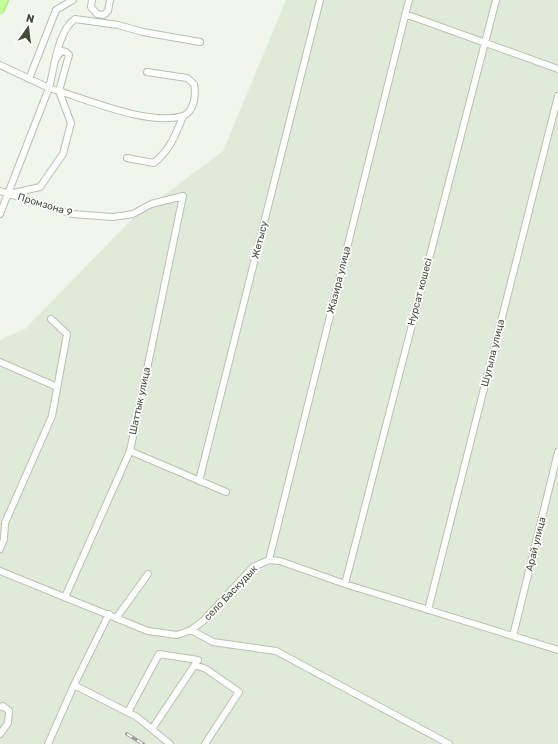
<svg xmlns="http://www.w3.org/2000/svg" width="558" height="744" font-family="Rubik,sans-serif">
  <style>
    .residential { fill: #e0ead9 }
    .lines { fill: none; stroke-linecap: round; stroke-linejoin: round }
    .minor-casing { stroke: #b7c2ac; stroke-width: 8 }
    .major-casing { stroke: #9dea64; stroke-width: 10 }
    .minor { stroke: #fff; stroke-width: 6 }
    .major { stroke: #c3ff9b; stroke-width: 8 }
    .rail-casing { stroke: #999; stroke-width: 3.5 }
    .rail { stroke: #fff; stroke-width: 2; stroke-dasharray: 6; stroke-linecap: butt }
    .labels { text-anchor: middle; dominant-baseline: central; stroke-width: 3.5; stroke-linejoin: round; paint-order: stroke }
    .street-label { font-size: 10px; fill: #424b38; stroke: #fff }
  </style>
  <rect width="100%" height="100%" fill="#f0f6eb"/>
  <path class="residential" d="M286,0H558V744H0V340L25,329L132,219L223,151Z"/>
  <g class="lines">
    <defs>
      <path id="minor" d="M92,0L91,7L97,14L104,15L108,11L110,0
        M405,14L558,69
        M57,57L61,51L66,52L69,55L59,91C91,101 150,126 183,116C195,111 196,94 194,84L187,78L147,72
        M0,65L49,88L59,91L71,123L63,154L40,187L9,194
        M29,79L56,10L73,0
        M49,88C54,69 58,30 75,19L118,25L143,32L200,42
        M127,158L154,163C170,150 176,134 183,116
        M0,191L72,214L113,217L133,214L151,204L183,196L130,451L65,597
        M0,214L49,88
        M0,362L57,387
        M130,451L226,492
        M199,481L320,0
        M0,549L4,539L5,523L52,416L67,334L51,319
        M269,560L409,0
        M0,571L148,631L177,635L191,630L203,621L253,567L269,560L280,561L345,584L558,650
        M345,584L496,0
        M428,610L558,96
        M117,617L148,574
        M191,630L213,642L276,651L449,744
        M513,636L558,452
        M195,665L206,669L239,692L205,744
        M74,685L137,717L170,744
        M0,707L3,706L9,711L8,723L0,734
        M128,712L159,654L198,660L152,729
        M48,744L74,685L109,614"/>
      <path id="major" d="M0,9L4,0"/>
    </defs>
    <use href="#minor" class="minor-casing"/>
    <use href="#major" class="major-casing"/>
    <use href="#minor" class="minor"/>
    <use href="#major" class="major"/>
    <defs>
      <path id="rail" d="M127,734L143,744"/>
    </defs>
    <use href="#rail" class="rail-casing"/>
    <use href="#rail" class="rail"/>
  </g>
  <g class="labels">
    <g class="street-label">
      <text transform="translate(45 205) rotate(17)">Промзона 9</text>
      <text transform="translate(260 240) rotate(-76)">Жетысу</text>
      <text transform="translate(339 280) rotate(-76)">Жазира улица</text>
      <text transform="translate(420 292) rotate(-75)">Нурсат кошесi</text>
      <text transform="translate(493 353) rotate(-76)">Шугыла улица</text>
      <text transform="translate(140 401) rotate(-78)">Шаттык улица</text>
      <text transform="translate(536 544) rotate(-76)">Арай улица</text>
      <text transform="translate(231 593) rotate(-46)">село Баскудык</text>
    </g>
  </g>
  <g transform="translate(28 28) rotate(14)" stroke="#ffffff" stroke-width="3" paint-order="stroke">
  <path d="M0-3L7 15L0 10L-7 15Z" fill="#424b38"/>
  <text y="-6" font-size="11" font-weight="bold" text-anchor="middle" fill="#424b38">N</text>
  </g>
</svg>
